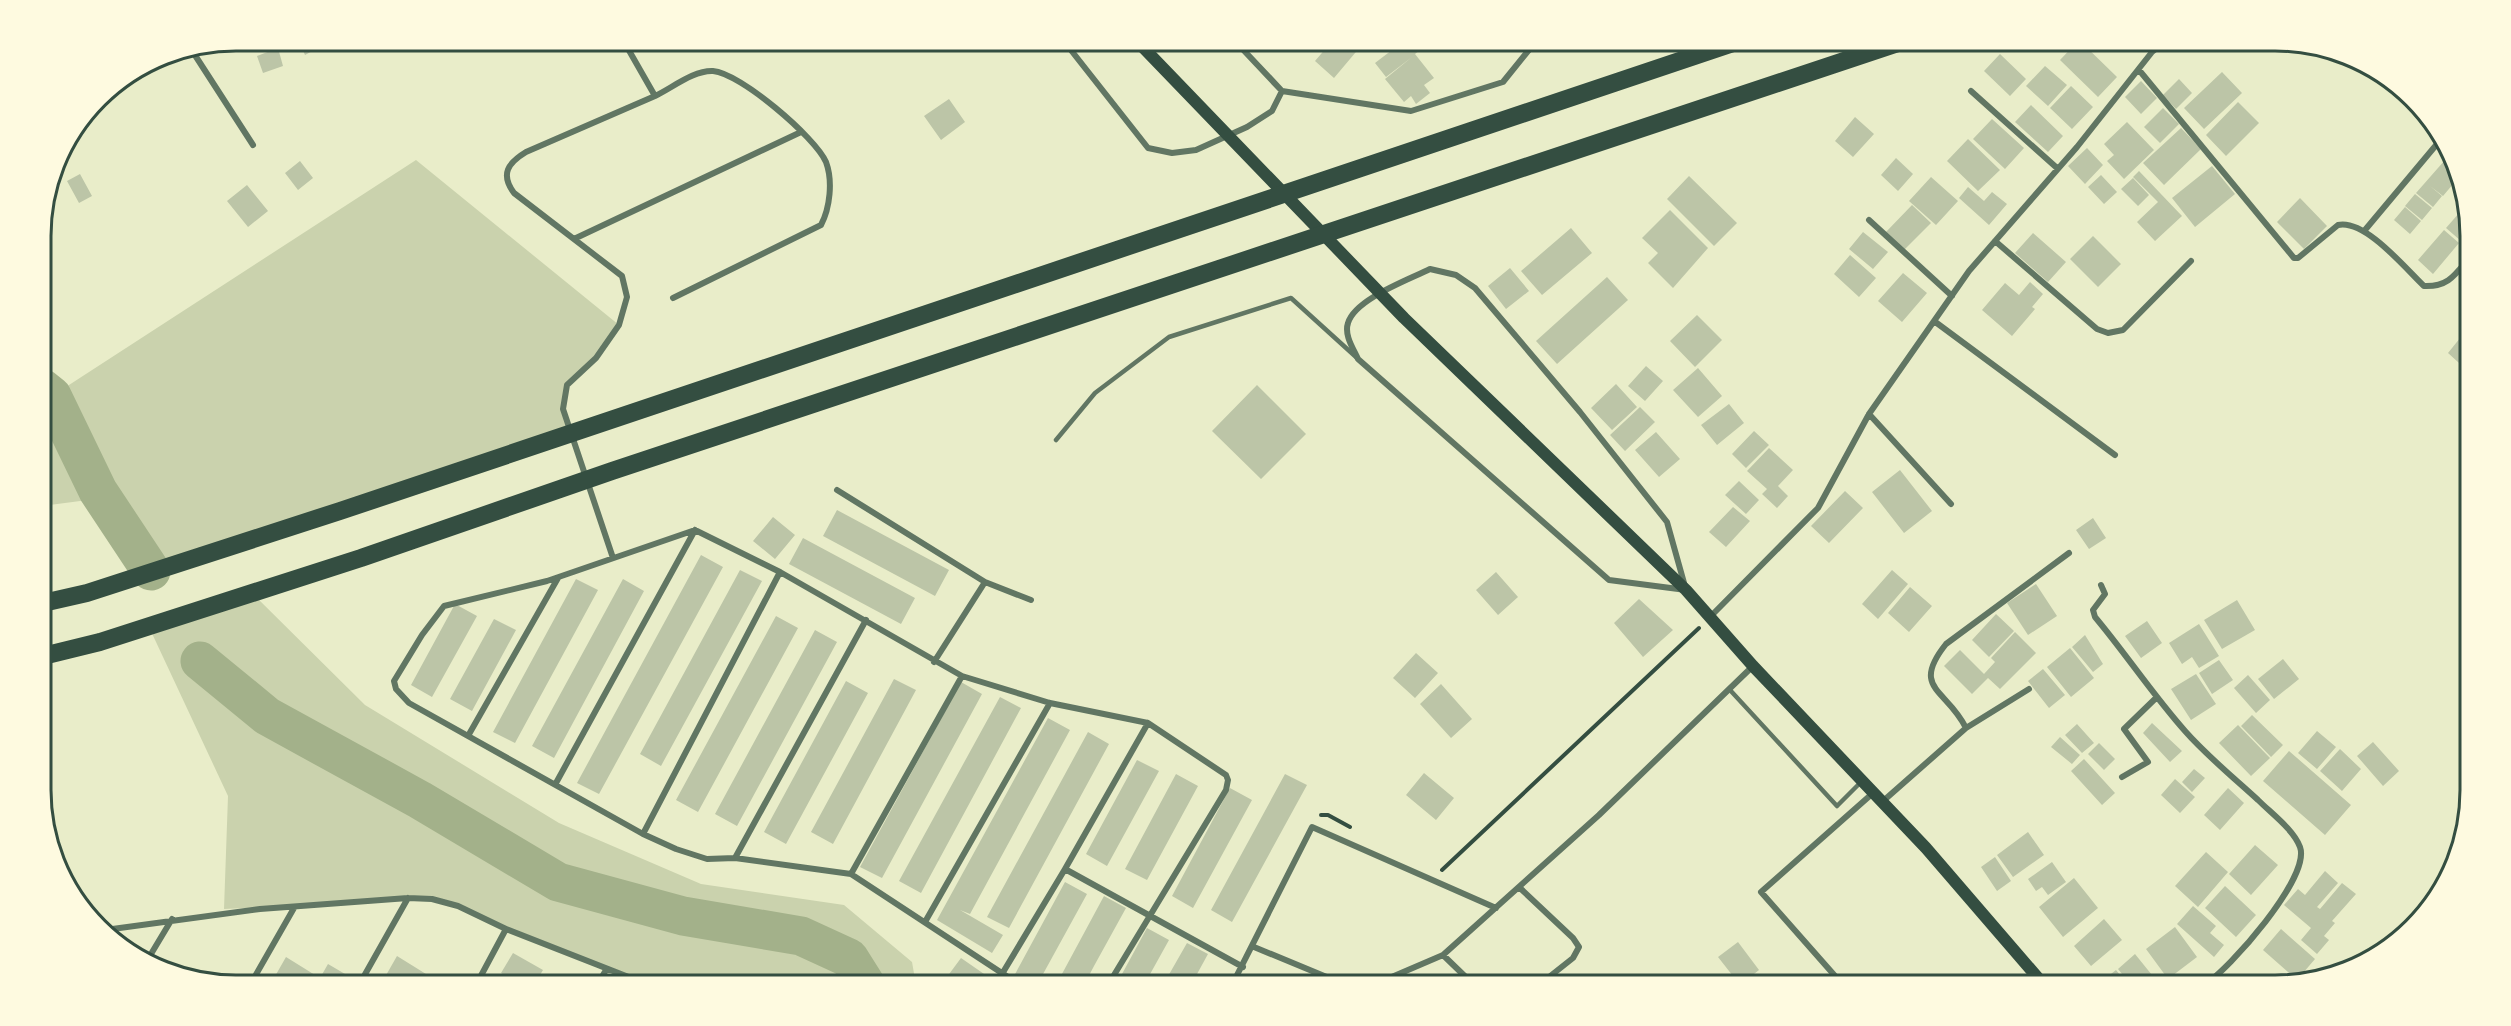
<svg xmlns="http://www.w3.org/2000/svg" width="2511" height="1026" font-family="Bitter,serif">
  <style>
    .green { fill: #cad2ad }
    .lines { fill: none; stroke-linecap: round; stroke-linejoin: round }
    .river { stroke: #a3b18a; stroke-width: 39 }
    .building { fill: #bcc5a7 }
    .path { stroke: #344e41; stroke-width: 4 }
    .service { stroke: #617663; stroke-width: 4.5 }
    .minor { stroke: #617663; stroke-width: 6 }
    .secondary { stroke: #344e41; stroke-width: 12 }
    .motorway { stroke: #344e41; stroke-width: 18 }
    .rim { fill: none; stroke: #344e41; stroke-width: 3 }
  </style>
  <rect width="100%" height="100%" fill="#e9edc9"/>
  <path class="green" d="M416,160L619,325C612,336 605,347 597,357C568,392 557,382 569,434L151,571L103,498L42,506V388L52,396Z
    M252,593L365,705L559,823L701,884L844,905L912,962L916,985H639L458,906L432,899L224,909L228,796L149,627Z"/>
  <g class="lines">
    <path class="river" d="M42,388L52,396L98,491L151,571
      M200,661L267,716L420,800L558,882L683,916L801,936L849,958L866,985"/>
  </g>
  <path class="building" d="M298,40H333L305,55Z
    M879,40H893L884,48Z
    M1333,40H1366L1334,78L1315,61Z
    M1405,40H1413L1420,50L1415,54L1434,78L1424,85L1430,93L1416,104L1411,96L1404,102L1385,79L1412,57L1386,77L1375,63Z
    M2079,40L2117,77L2098,97L2060,60Z
    M278,48L283,66L263,73L257,56Z
    M2000,54L2026,79L2010,96L1984,71Z
    M2045,66L2067,85L2048,106L2026,86Z
    M2222,72L2242,93L2204,129L2184,108Z
    M2179,79L2192,93L2176,109L2163,95Z
    M2141,81L2157,98L2141,114L2125,97Z
    M2071,86L2093,107L2072,129L2050,108Z
    M949,99L965,122L941,140L924,116Z
    M2238,102L2259,123L2226,156L2206,135Z
    M2031,105L2063,136L2048,152L2015,122Z
    M2163,108L2179,124L2160,143L2144,127Z
    M1855,117L1874,134L1853,157L1835,141Z
    M1992,119L2024,148L2005,169L1973,139Z
    M2127,122L2154,150L2124,179L2107,161L2114,155L2104,144Z
    M2181,128L2201,149L2164,185L2143,163Z
    M1968,139L2000,170L1978,191L1947,161Z
    M2087,148L2103,165L2085,184L2068,166Z
    M2451,153L2456,166L2446,158Z
    M1896,158L1913,174L1898,191L1881,175Z
    M2445,160L2456,169L2459,177L2443,196L2430,186L2442,196L2433,207L2416,193Z
    M300,161L313,178L298,190L285,173Z
    M2212,166L2235,194L2195,227L2172,198Z
    M2139,171L2182,216L2155,241L2137,222L2158,202L2133,177Z
    M80,174L92,196L79,203L67,181Z
    M2101,175L2117,192L2104,204L2088,187Z
    M1689,176L1737,223L1714,246L1667,199Z
    M1931,177L1958,201L1936,225L1909,201Z
    M2133,178L2149,195L2138,206L2121,189Z
    M247,185L268,211L248,227L227,201Z
    M1968,187L1984,201L1992,192L2007,204L1989,225L1959,198Z
    M2415,194L2432,208L2422,220L2405,206Z
    M2300,198L2327,226L2304,249L2277,222Z
    M2467,204L2469,231L2461,241L2446,228Z
    M1912,205L1931,223L1903,251L1885,233Z
    M2405,207L2421,221L2410,234L2394,220Z
    M1670,210L1708,248L1673,288L1648,263L1658,253L1642,238Z
    M1571,228L1592,253L1542,295L1521,271Z
    M2444,230L2459,243L2433,274L2418,260Z
    M1863,232L1888,252L1873,269L1849,249Z
    M2033,233L2066,262L2048,282L2015,253Z
    M2093,236L2121,264L2098,287L2070,259Z
    M1850,255L1876,278L1859,297L1834,274Z
    M1510,268L1529,291L1506,309L1488,286Z
    M1903,273L1927,293L1902,322L1878,301Z
    M1607,277L1628,300L1557,364L1536,341Z
    M2030,282L2043,294L2032,307L2035,309L2012,336L1982,310L2005,283L2019,295Z
    M1697,315L1722,340L1695,367L1670,341Z
    M2469,327V372L2448,353Z
    M1646,366L1663,381L1645,401L1628,386Z
    M1698,368L1722,396L1698,417L1673,390Z
    M1616,384L1637,407L1612,430L1591,408Z
    M1257,385L1306,434L1261,479L1212,431Z
    M1729,404L1744,423L1717,445L1701,425Z
    M1640,407L1655,422L1625,451L1610,435Z
    M1754,431L1769,445L1746,468L1732,454Z
    M1656,432L1680,459L1659,477L1635,450Z
    M1769,448L1793,470L1778,486L1788,496L1777,508L1762,494L1767,489L1747,471Z
    M1900,470L1932,511L1904,533L1872,492Z
    M1739,481L1759,500L1746,514L1725,495Z
    M1845,491L1863,508L1829,543L1811,526Z
    M1733,507L1750,521L1726,547L1709,532Z
    M837,510L949,570L935,596L823,536Z
    M773,517L795,535L775,559L753,541Z
    M2093,518L2106,538L2089,549L2076,530Z
    M803,538L915,598L901,624L789,564Z
    M701,555L723,567L599,794L577,783Z
    M740,570L762,581L661,766L640,754Z
    M1892,570L1908,584L1878,619L1862,604Z
    M1496,572L1518,597L1498,615L1476,590Z
    M576,579L598,590L515,743L493,732Z
    M623,579L644,591L554,758L532,746Z
    M2036,584L2057,616L2028,635L2007,603Z
    M1910,587L1932,606L1909,632L1888,613Z
    M1639,599L1673,630L1643,657L1614,623Z
    M2237,600L2255,630L2222,649L2204,620Z
    M455,604L477,616L432,697L411,685Z
    M1996,614L2014,631L1989,657L1972,640Z
    M776,616L798,628L698,812L676,800Z
    M494,619L516,630L472,711L450,699Z
    M2147,621L2162,643L2141,658L2125,636Z
    M2199,624L2219,656L2199,668L2192,657L2182,664L2169,643Z
    M815,630L837,642L737,826L715,814Z
    M2015,632L2036,653L2000,689L1988,678L1972,694L1944,666L1960,650L1984,674L1995,662L1991,658Z
    M2085,635L2103,664L2093,672L2072,647Z
    M2070,648L2094,678L2071,697L2047,667Z
    M1416,653L1438,673L1415,698L1393,678Z
    M2283,659L2299,679L2274,699L2258,679Z
    M2219,660L2233,680L2212,694L2199,673Z
    M2043,669L2065,695L2049,708L2028,681Z
    M2196,674L2216,704L2191,720L2171,689Z
    M2248,675L2270,700L2256,713L2234,688Z
    M894,679L916,690L833,844L811,832Z
    M846,681L868,693L786,844L764,832Z
    M961,682L982,694L882,878L860,867Z
    M1441,684L1472,719L1451,738L1420,704Z
    M1000,697L1021,708L921,893L899,881Z
    M2252,715L2283,745L2271,757L2241,726Z
    M1048,718L1070,730L970,914L960,910L1003,935L992,953L937,920Z
    M2152,723L2182,751L2170,762L2143,733Z
    M2077,724L2094,743L2082,753L2065,735Z
    M2238,725L2270,758L2251,776L2219,743Z
    M2317,731L2336,747L2317,769L2298,753Z
    M1088,732L1109,744L1009,928L987,917Z
    M2060,737L2080,755L2072,764L2051,747Z
    M2373,742L2399,771L2383,786L2357,756Z
    M2099,743L2115,759L2104,770L2088,754Z
    M2340,749L2361,769L2342,791L2320,771Z
    M2289,751L2351,805L2325,835L2263,781Z
    M2084,759L2115,793L2102,805L2071,771Z
    M1137,760L1159,771L1107,866L1086,854Z
    M2194,769L2205,778L2192,792L2182,782Z
    M1424,773L1454,798L1436,820L1406,795Z
    M1176,774L1198,786L1147,880L1125,869Z
    M1285,774L1307,785L1232,922L1211,910Z
    M2175,779L2195,797L2180,813L2161,795Z
    M1230,788L1252,800L1193,908L1172,896Z
    M2228,788L2244,803L2220,830L2204,815Z
    M2028,832L2044,855L2013,877L1997,855Z
    M2255,845L2278,865L2251,895L2229,874Z
    M2206,852L2228,872L2198,907L2175,886Z
    M1995,857L2011,881L1997,891L1981,867Z
    M2052,862L2066,882L2048,895L2042,887L2036,891L2028,879Z
    M2325,871L2338,883L2317,907L2320,909L2342,883L2356,894L2332,921L2335,923L2324,936L2329,940L2317,954L2301,940L2311,928L2284,905L2298,889L2305,895Z
    M2074,878L2098,908L2063,937L2039,907Z
    M1065,882L1087,894L1037,985H1031L1014,976Z
    M2225,886L2256,915L2236,937L2205,908Z
    M1104,896L1126,908L1094,966L1084,985H1056Z
    M2193,906L2216,926L2210,933L2224,945L2214,957L2177,924Z
    M2104,919L2122,940L2091,966L2074,946Z
    M2175,927L2197,957L2168,979L2146,949Z
    M1147,928L1169,940L1144,985H1116Z
    M2281,929L2315,959L2297,980L2263,950Z
    M1738,942L1759,970L1740,985L1718,957Z
    M1187,943L1208,954L1191,985H1163Z
    M513,953L543,970L534,985H521L501,973Z
    M2135,954L2156,980L2150,985H2131L2118,969Z
    M397,956L426,974L420,985H399L385,977Z
    M286,957L315,975L309,985H287L274,978Z
    M961,958L1000,985H941Z
    M328,964L357,981L355,985H316Z
    M2116,970L2128,985H2097Z
    M2278,977L2287,985H2270Z
    M498,980L507,985H495Z"/>
  <g class="lines">
    <path class="path" d="M1321,815H1328L1350,827
      M1442,870L1699,628"/>
    <path class="service" d="M1056,440L1095,393L1169,337L1291,298L1356,357
      M1730,690L1837,806L1861,782"/>
    <path class="minor" d="M1063,40L1148,148L1172,153L1196,150L1247,127L1272,111L1282,91
      M1234,40L1282,91L1411,111L1503,82L1537,40
      M191,49L253,145
      M2139,70L2294,258H2298L2338,225C2365,219 2405,268 2424,286C2448,287 2455,275 2469,258
      M1971,91L2057,168
      M655,96C672,88 694,70 713,71C740,73 815,137 826,162C833,181 830,208 821,225L673,298
      M1869,220L1952,296
      M2365,230L2442,138
      M576,238L801,132
      M1995,241L2097,329L2108,333L2123,330L2191,261
      M1430,269L1456,275L1475,288L1580,412L1667,522L1686,590L1609,580L1358,359C1353,348 1344,335 1348,323C1355,299 1408,280 1430,269Z
      M1934,321L2115,455
      M1869,414L1951,504
      M837,490L985,582L1031,600
      M695,530L547,581L444,606L422,635L394,681L396,689L409,703L643,834L676,849L707,859L735,858L851,874L1020,985
      M695,530L780,572L962,676L1050,703L1148,723L1226,775L1228,780L1226,790L1108,985
      M613,558L563,409L567,385L596,358L619,325L627,297L622,276L514,193C500,174 508,163 526,152L655,96L623,40
      M2101,585L2105,594L2093,610L2095,617C2126,654 2153,695 2185,731C2207,756 2234,778 2258,800C2271,813 2294,830 2300,847C2311,877 2229,970 2204,985
      M1710,617L1818,508L1869,414L1969,271L2077,147L2152,52L2167,40
      M934,662L985,582
      M1966,728L2029,689
      M468,736L558,578
      M2122,777L2148,762L2124,729L2157,697
      M556,783L695,530
      M1882,802L1966,728C1947,689 1910,689 1946,644L2069,553
      M643,834L780,572
      M735,858L866,620
      M1065,869L1243,967
      M851,874L962,676
      M1520,888L1573,938L1579,947L1573,958L1539,985
      M925,922L1050,703
      M105,930L260,909L408,898L432,899L458,906L506,929L649,985
      M1254,947L1346,985
      M1443,955L1474,985
      M148,959L172,919
      M1002,974L1065,869L1148,723
      M250,985L294,908
      M359,985L408,898
      M476,985L506,929
      M597,985L606,970
      M1232,985L1312,827L1496,908
      M1373,985L1443,955L1599,815L1753,666
      M1843,985L1761,892L1873,793"/>
    <path class="secondary" d="M1136,40L1404,318L1686,590L1753,666L1926,848L2044,985"/>
    <path class="motorway" d="M43,603L87,593L340,511L1742,40
      M43,656L100,642L361,558L612,471L1907,40"/>
  </g>
  <path d="M0 0H2511V1026H0ZM236 51H2275A185 185 0 0 1 2460 236V790A185 185 0 0 1 2275 975H236A185 185 0 0 1 51 790V236A185 185 0 0 1 236 51Z" fill="#fefae0" fill-rule="evenodd"/>
  <path class="rim" d="M236 51H2275A185 185 0 0 1 2460 236V790A185 185 0 0 1 2275 975H236A185 185 0 0 1 51 790V236A185 185 0 0 1 236 51Z"/>
</svg>
